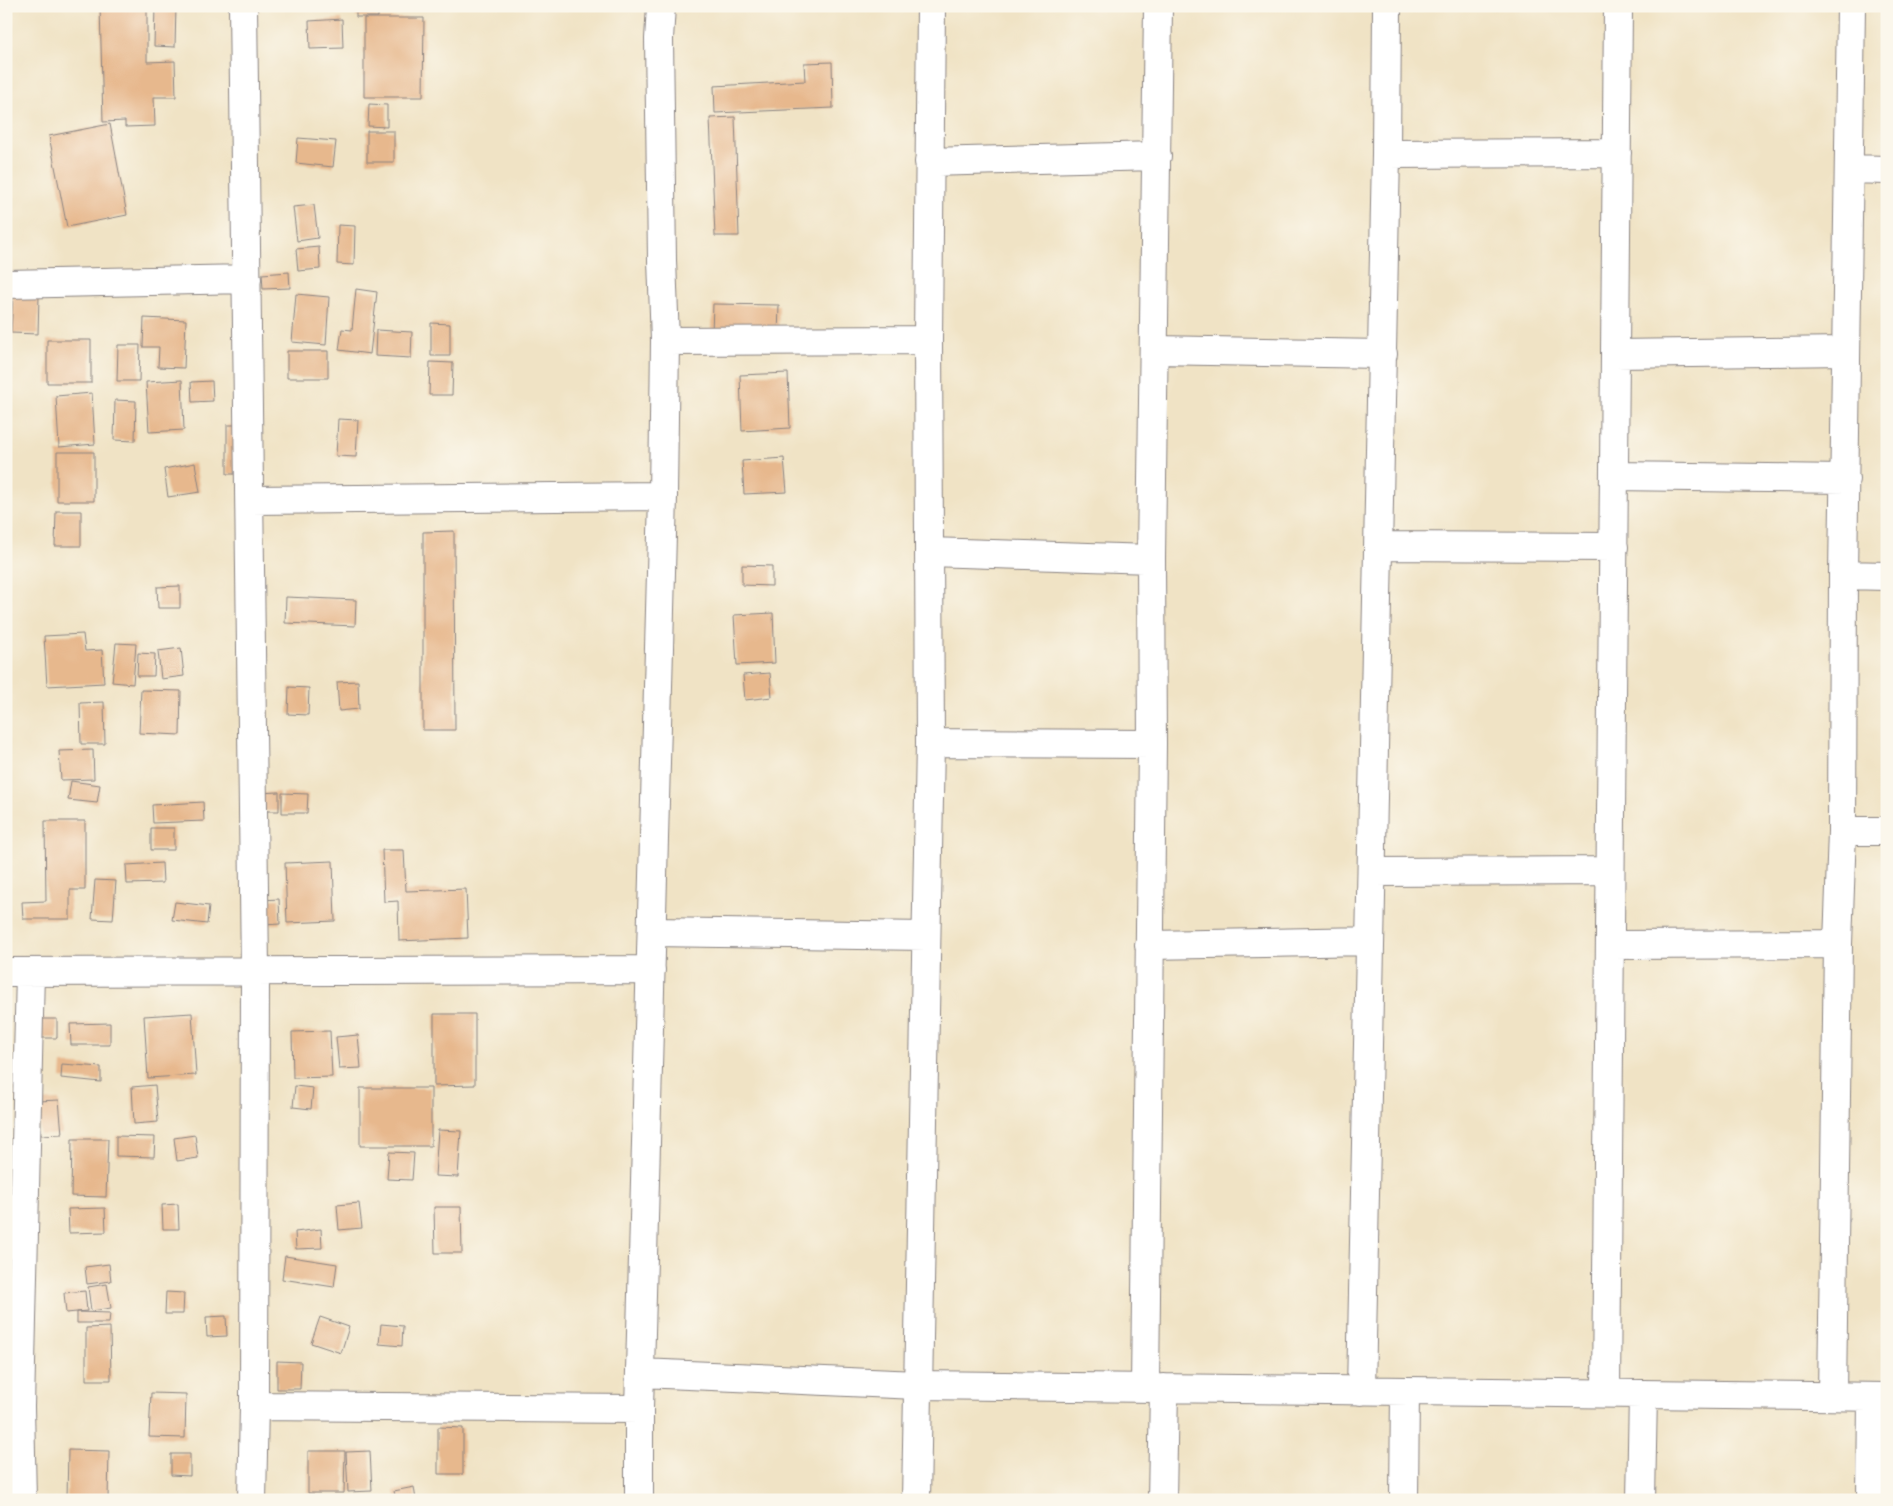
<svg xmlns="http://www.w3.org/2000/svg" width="1893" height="1506" font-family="Cardo,serif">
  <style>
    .building { fill: #e7b88d }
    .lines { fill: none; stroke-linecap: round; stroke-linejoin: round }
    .street-casing { stroke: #898280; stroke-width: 30 }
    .street { stroke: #fff; stroke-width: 28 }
  </style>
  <rect width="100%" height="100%" fill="#fbf7ec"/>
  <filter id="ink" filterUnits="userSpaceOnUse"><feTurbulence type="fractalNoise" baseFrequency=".02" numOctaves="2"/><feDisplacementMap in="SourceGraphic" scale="10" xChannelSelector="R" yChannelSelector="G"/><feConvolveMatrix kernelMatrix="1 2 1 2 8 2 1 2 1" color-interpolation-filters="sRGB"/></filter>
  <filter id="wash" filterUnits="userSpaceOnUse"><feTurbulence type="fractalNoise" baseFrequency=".0096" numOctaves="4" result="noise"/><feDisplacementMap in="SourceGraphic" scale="20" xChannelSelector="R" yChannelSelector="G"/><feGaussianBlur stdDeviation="1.12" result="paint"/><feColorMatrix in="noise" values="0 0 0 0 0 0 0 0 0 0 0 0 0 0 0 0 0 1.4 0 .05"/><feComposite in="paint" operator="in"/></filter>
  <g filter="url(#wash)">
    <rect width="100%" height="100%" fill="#f0e3c5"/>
    <g id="blocks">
      <path class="building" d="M100,6H147V62L175,61L176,97H154L155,126L125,127V121L103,122Z
        M155,6H176L175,47L154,46Z
        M356,6H378V17H356Z
        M364,18H424L423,97H364Z
        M342,19L343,48L310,49L309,21Z
        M832,62L833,108L715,113L714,86L805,81L804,63Z
        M369,104L387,105V127L368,126Z
        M735,117L739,236H715L710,118Z
        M110,124L127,215L67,227L49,136Z
        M367,131H394V162H367Z
        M298,138L336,141L333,167L296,163Z
        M314,205L318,238L297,241L293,207Z
        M338,225L355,226L354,265L337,264Z
        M319,247L320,269L298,271L296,249Z
        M289,272L290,288L263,289L262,274Z
        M356,289L377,292L370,354L339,350L342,329L352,330Z
        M296,294L329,297L326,345L292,342Z
        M13,295L39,296L38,334L11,333Z
        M713,304L779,305L778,335L712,333Z
        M144,318L186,320L184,368L158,367L159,347H143Z
        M431,323L450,324V356H431Z
        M376,330L412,332L411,358L375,356Z
        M47,340H91V383H47Z
        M118,345H140L139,381H117Z
        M287,351H328V378H287Z
        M430,362L453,363L452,395H429Z
        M788,373L790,428L742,431L740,375Z
        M182,380L184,430L149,432L146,382Z
        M212,381L213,401L192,402L191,382Z
        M92,393L95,444L59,447L56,396Z
        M115,400L136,401L135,441L114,440Z
        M338,419L358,420L356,457L336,456Z
        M227,425H252V474H227Z
        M57,452H94V501H57Z
        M784,458L787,492L744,494L742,461Z
        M195,463L200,492L168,497L164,469Z
        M56,511H81V546H55Z
        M454,531L455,730H423V532Z
        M742,565L772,566V586L742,585Z
        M180,586V608H158L157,587Z
        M286,597L356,600L355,626L285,623Z
        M773,613L775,663L737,665L734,615Z
        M83,634L85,651L102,650L104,683L47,686L44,636Z
        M116,643L136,644L133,684L112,682Z
        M181,648L184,676L161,679L158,651Z
        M138,653L155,654L154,676H137Z
        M770,673L772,697L745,700L743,675Z
        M358,681L359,709L339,711L337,682Z
        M289,687L309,688L308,715L288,714Z
        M141,690L181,691L180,735L139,733Z
        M104,702L105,744H81L80,703Z
        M93,750L94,779L61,780L59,751Z
        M71,781L100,785L97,803L68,800Z
        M279,792V811H259V793Z
        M282,793L308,794L307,813H282Z
        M203,802L204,821L153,823L152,805Z
        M45,821H85V890H70V919H23L22,902L46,901Z
        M151,828H174V850H151Z
        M382,850H404L406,891L466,889L468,938L399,941L398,901L384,902Z
        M333,861L335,921L287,923L285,863Z
        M162,863L163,883L127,884L126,865Z
        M95,880L116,881L113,920L92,919Z
        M279,899L280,924L263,925L262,900Z
        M175,902L209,906L207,924L172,920Z
        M192,1013L196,1075L148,1078L144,1016Z
        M434,1014H475V1085L434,1086Z
        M37,1019H57V1038H36Z
        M110,1023V1045H71L70,1024Z
        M330,1031L332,1077L293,1078L292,1032Z
        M358,1035L361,1068L339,1069L336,1037Z
        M62,1064L101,1067V1082L61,1078Z
        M155,1085L158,1122L134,1124L132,1087Z
        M295,1086L313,1088L311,1109L293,1107Z
        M360,1088H431V1146H360Z
        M59,1100L62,1134L40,1135L38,1101Z
        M438,1130L461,1131L458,1177L435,1176Z
        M195,1135L198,1158L177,1161L174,1138Z
        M116,1136L155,1137L154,1157L116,1156Z
        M72,1139H108L106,1197L71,1196Z
        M389,1152L414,1153L412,1180L387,1179Z
        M359,1203L362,1228L339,1230L337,1205Z
        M178,1204L179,1229H163L162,1205Z
        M434,1207H461L462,1253H435Z
        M105,1208L106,1232L69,1233L68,1209Z
        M321,1229L322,1248L296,1249L295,1232Z
        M285,1256L337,1264L334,1287L282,1279Z
        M109,1264L111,1281L87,1284L85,1267Z
        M107,1284L111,1308L91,1311L88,1287Z
        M85,1291L87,1311L66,1313L64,1293Z
        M166,1292L184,1293L183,1314H165Z
        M77,1312L110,1313L109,1323H77Z
        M226,1316L227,1336L207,1337L206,1317Z
        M320,1317L349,1327L341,1353L311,1343Z
        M381,1324L403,1326L402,1346L379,1344Z
        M110,1327L111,1380H86V1328Z
        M277,1361L301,1362L300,1389H277Z
        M151,1393L186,1394L185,1438L149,1437Z
        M438,1427L463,1428V1474H438Z
        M68,1450L109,1451L108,1499L67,1498Z
        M308,1451H345L344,1493H308Z
        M370,1451L372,1491L348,1492L346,1452Z
        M171,1454H190V1476L171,1475Z
        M414,1487L416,1500H396L394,1491Z"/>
    </g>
  </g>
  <g filter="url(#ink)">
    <use href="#blocks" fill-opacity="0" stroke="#898280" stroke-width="1"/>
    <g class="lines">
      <defs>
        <path id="street" d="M243,6L255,970L254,1406L252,1500
          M1386,154L1617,153
          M929,162L1157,156
          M1849,169L1887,170
          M6,284L247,279
          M665,341L928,340
          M1155,350L1383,354
          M1615,354L1846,351
          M1614,476L1845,479
          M250,500L663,496
          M1379,546L1614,547
          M929,552L1151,559
          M1843,575L1887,576
          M930,743L1152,744
          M1842,831H1887
          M1372,872L1610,871
          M652,932L926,936
          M1149,945L1370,941
          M1610,945L1838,944
          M6,972L651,970
          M641,1373L917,1385L1887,1397
          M1145,1388L1152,744L1151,559L1158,6
          M1361,1391L1386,154L1387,6
          M1606,1393L1618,6
          M1832,1396L1838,944L1842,831L1843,575L1851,6
          M254,1406L639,1409
          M22,1500L20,1407L30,972
          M639,1500V1409L663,496L665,341L662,260L659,39L661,6
          M916,1500L930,743L928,340L931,6
          M1162,1500L1164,1388
          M1404,1500L1405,1391
          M1641,1500L1643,1394
          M1871,1500L1872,1397"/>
      </defs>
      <use href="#street" class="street-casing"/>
      <use href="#street" class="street"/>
    </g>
  </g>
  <rect width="1893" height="1506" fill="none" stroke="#fbf7ec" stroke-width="25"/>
</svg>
